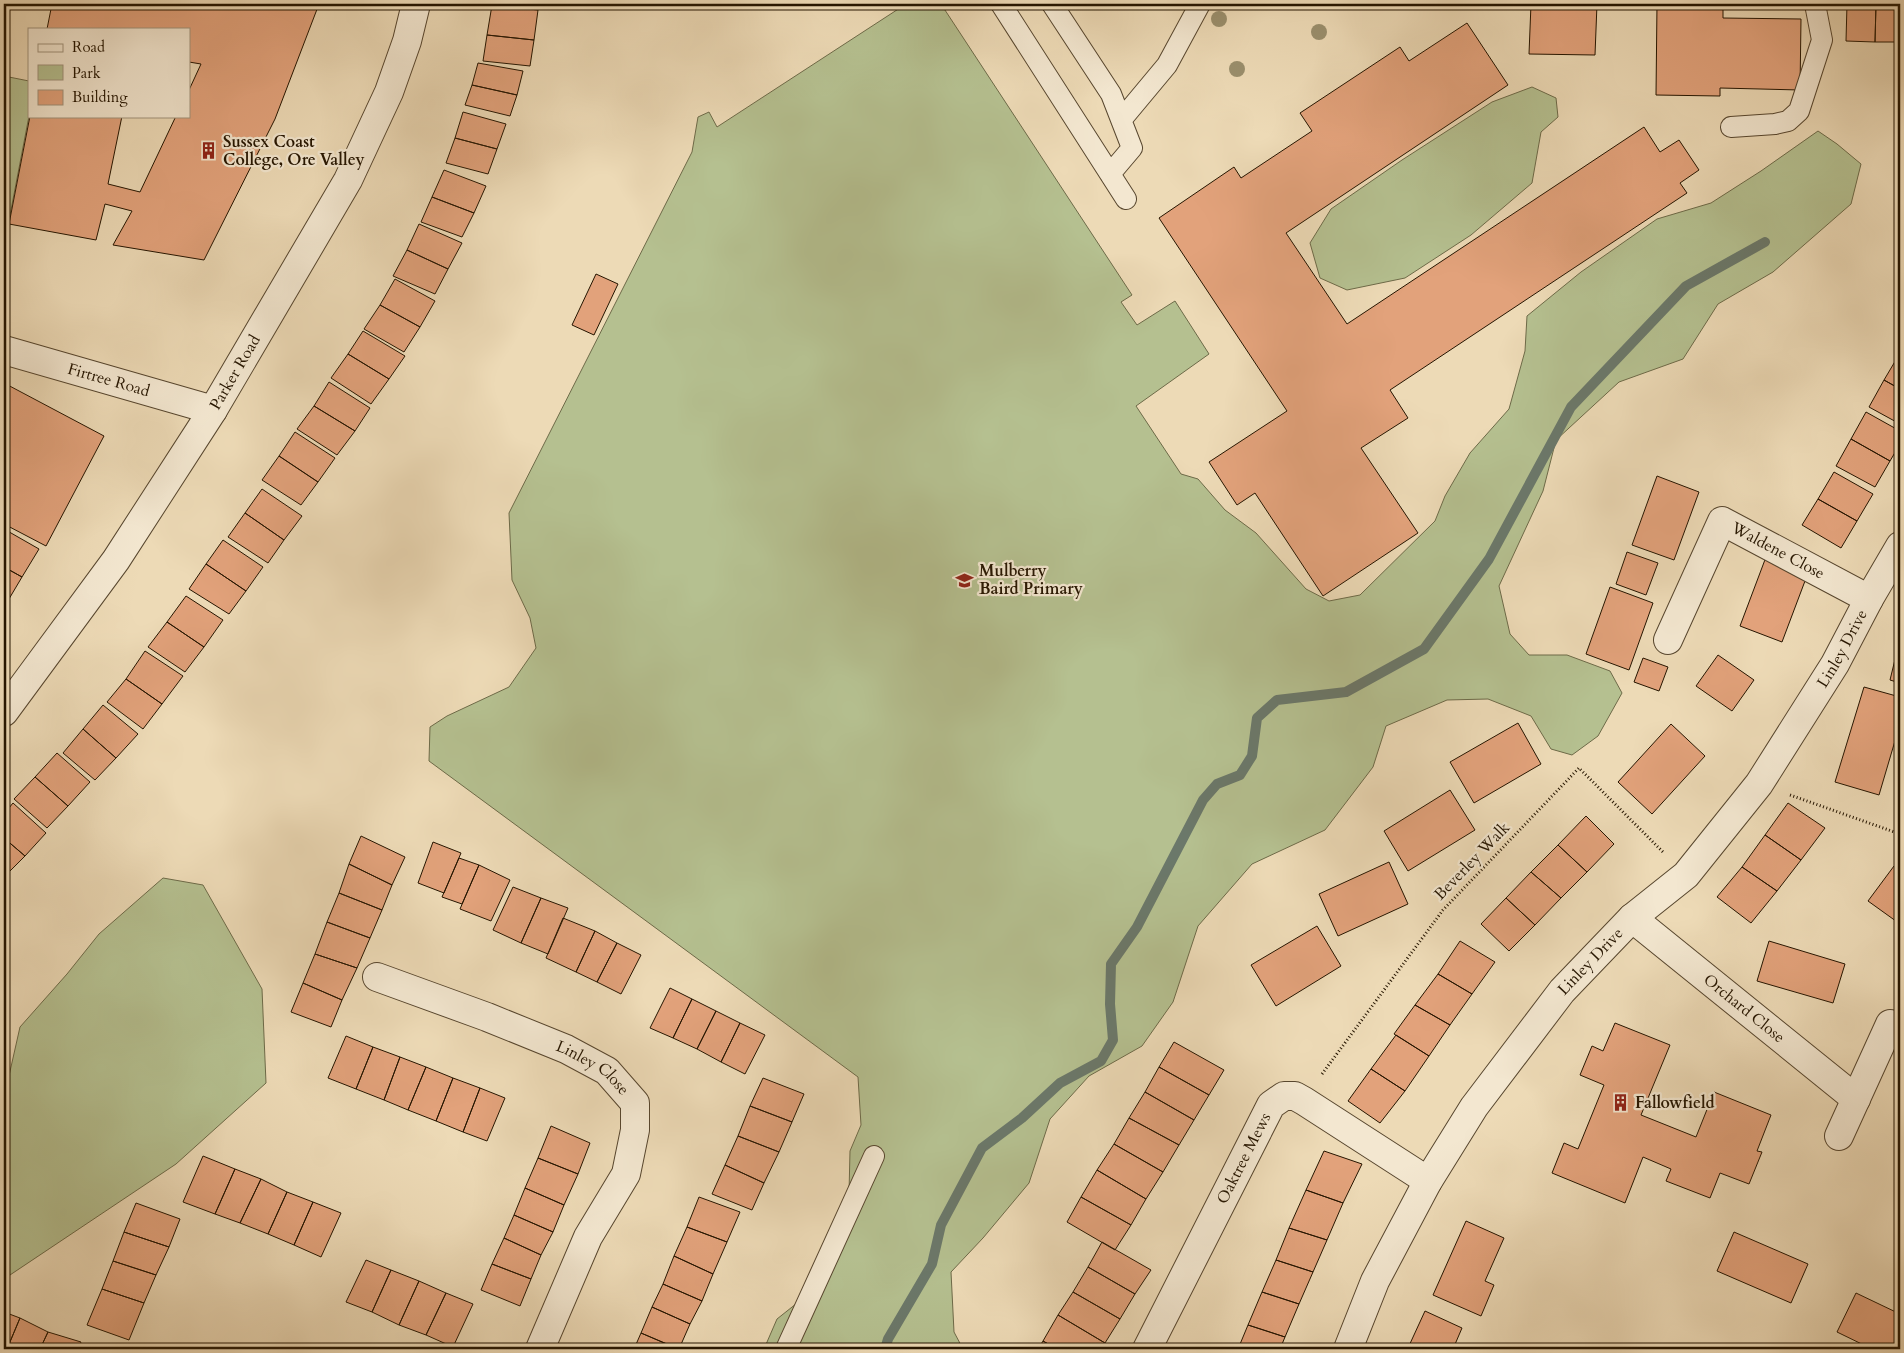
<svg xmlns="http://www.w3.org/2000/svg" width="1904" height="1353" font-family="Cardo,serif">
  <style>
    .green { fill: #b5c090; stroke: #6d6a48 }
    .lines { fill: none; stroke-linecap: round; stroke-linejoin: round }
    .stream { stroke: #6b786a; stroke-width: 10 }
    .building { fill: #e2a27b; stroke: #251500 }
    .lane-casing { stroke: #57462e; stroke-width: 22 }
    .street-casing { stroke: #57462e; stroke-width: 30 }
    .path { stroke: #251500; stroke-width: 3; stroke-dasharray: 1 2.5; stroke-linecap: butt }
    .lane { stroke: #f3e7d0; stroke-width: 20 }
    .street { stroke: #f3e7d0; stroke-width: 28 }
    .tree { fill: #9a8f6d }
    .labels { text-anchor: middle; dominant-baseline: central; stroke-width: 4.5; stroke-linejoin: round; paint-order: stroke }
    .poi-label { font-size: 16px; font-weight: bold; fill: #251500; stroke: #f3e7d0; text-anchor: start }
    .street-label { font-size: 16px; fill: #251500; stroke: #f3e7d0 }
  </style>
  <rect width="100%" height="100%" fill="#eddab6"/>
  <filter id="stains"><feTurbulence type="fractalNoise" baseFrequency=".004" numOctaves="4"/><feColorMatrix values="0 0 0 0 .2 0 0 0 0 .09 0 0 0 0 .02 0 0 0 .5 -.17"/></filter>
  <radialGradient id="worn" r=".72"><stop offset=".6" stop-color="#630" stop-opacity="0"/><stop offset="1" stop-color="#630" stop-opacity=".3"/></radialGradient>
  <path class="green" d="M906,4H941L1132,295L1121,302L1137,325L1175,301L1209,354L1136,406L1181,474L1198,479L1225,510L1256,533L1306,589L1329,601L1360,595L1435,521L1445,496L1470,453L1509,409L1525,351L1527,316L1581,272L1657,219L1711,203L1761,171L1818,131L1837,144L1861,164L1851,204L1773,272L1718,304L1683,359L1619,382L1556,440L1543,491L1499,586L1510,634L1529,655H1567L1610,671L1622,693L1598,736L1572,755L1551,749L1531,716L1488,699L1447,700L1386,726L1373,767L1325,830L1252,864L1198,926L1173,1002L1142,1046L1089,1076L1050,1119L1029,1183L983,1238L951,1272L954,1332L963,1349H764L777,1319L826,1280L848,1236L850,1151L861,1125L858,1077L429,761L430,727L447,716L509,687L536,648L530,618L512,580L509,513L692,152L698,117L709,112L717,127Z
    M4,76L29,81V116L6,236H4Z
    M1532,87L1556,98L1558,117L1541,132L1532,183L1471,235L1405,278L1347,290L1320,278L1310,243L1331,209L1402,160L1492,102Z
    M163,878L203,885L262,989L266,1083L176,1164L4,1279V1098L20,1027L67,974L99,934Z"/>
  <g class="lines">
    <path class="stream" d="M885,1349L888,1339L932,1264L941,1225L982,1148L1022,1118L1060,1083L1101,1061L1113,1040L1110,1004L1111,964L1137,927L1203,800L1217,784L1240,775L1252,756L1257,718L1277,700L1346,692L1424,649L1489,559L1571,407L1686,286L1765,242"/>
  </g>
  <path class="building" d="M52,4H319L275,119L204,260L113,245L132,211L105,204L96,240L9,224L30,116H122L108,184L140,192L176,116H189V90L201,64L189,62V29H47Z
    M1531,4H1597L1595,55L1529,54Z
    M1657,4H1723V18L1801,19L1800,90L1720,88V96L1656,95Z
    M1847,4H1876L1875,42L1846,41Z
    M1876,4H1900V42H1875Z
    M492,5L538,10L534,40L487,35Z
    M1467,23L1508,85L1286,233L1347,324L1644,127L1660,152L1679,140L1699,170L1680,183L1687,193L1390,390L1408,418L1361,448L1418,533L1323,596L1255,493L1237,505L1209,462L1287,411L1159,218L1234,167L1241,178L1312,131L1300,113L1400,47L1409,61Z
    M487,35L534,40L530,66L483,61Z
    M478,63L523,71L517,95L472,85Z
    M472,85L517,95L510,116L465,105Z
    M463,112L506,124L497,149L455,138Z
    M455,138L497,149L488,174L446,163Z
    M444,170L486,186L474,213L432,197Z
    M432,197L474,213L462,237L421,222Z
    M419,224L462,243L448,269L407,250Z
    M407,250L448,269L435,294L393,276Z
    M596,274L618,284L594,335L572,325Z
    M395,279L435,301L420,327L380,305Z
    M380,305L420,327L404,352L364,329Z
    M363,331L405,356L389,379L348,354Z
    M1900,353V389L1884,380Z
    M348,354L389,379L371,404L331,378Z
    M1884,380L1900,389V424L1869,407Z
    M329,382L370,408L355,431L314,406Z
    M4,383L104,436L46,546L4,524Z
    M314,406L355,431L337,455L297,429Z
    M1866,412L1900,431V444L1890,461L1851,439Z
    M295,432L335,458L318,482L279,456Z
    M1851,439L1890,461L1875,487L1836,466Z
    M279,456L318,482L301,505L262,480Z
    M1834,472L1873,494L1857,521L1818,499Z
    M1657,476L1699,492L1674,560L1632,545Z
    M262,489L302,516L284,540L245,513Z
    M1818,499L1857,521L1841,548L1802,525Z
    M245,513L284,540L268,563L228,537Z
    M4,529L39,549L22,577L4,567Z
    M223,540L263,567L246,591L206,564Z
    M1627,552L1658,563L1646,595L1616,584Z
    M1766,557L1808,573L1782,642L1740,626Z
    M206,564L246,591L229,614L189,589Z
    M4,567L22,577L6,604L4,603Z
    M1610,587L1653,603L1629,670L1586,654Z
    M186,596L223,620L204,647L167,622Z
    M167,622L204,647L185,672L148,647Z
    M1900,639V683L1890,680Z
    M145,651L183,676L162,704L126,679Z
    M1718,655L1754,680L1732,711L1696,686Z
    M1643,658L1668,667L1659,691L1634,682Z
    M126,679L162,704L143,729L107,702Z
    M1864,687L1900,697V724L1879,795L1835,782Z
    M103,705L138,734L116,758L83,729Z
    M1518,723L1541,764L1474,803L1450,762Z
    M1671,724L1705,756L1652,814L1618,782Z
    M83,729L116,758L95,780L63,753Z
    M57,753L90,782L68,806L35,777Z
    M35,777L68,806L47,828L14,799Z
    M1450,790L1475,830L1408,871L1384,831Z
    M13,803L46,833L25,856L4,838V814Z
    M1788,803L1825,828L1801,860L1765,835Z
    M1586,816L1614,844L1587,872L1558,845Z
    M1765,835L1801,860L1777,891L1742,867Z
    M361,836L405,857L392,885L349,864Z
    M4,838L25,856L4,877Z
    M433,842L461,853L444,893L418,883Z
    M1558,845L1587,872L1561,898L1531,872Z
    M459,858L479,865L462,904L442,897Z
    M1389,862L1408,904L1338,936L1319,894Z
    M349,864L392,885L382,910L339,893Z
    M479,865L510,880L491,921L460,909Z
    M1894,866L1900,870V924L1868,901Z
    M1742,867L1777,891L1751,923L1717,897Z
    M1531,872L1561,898L1535,925L1506,898Z
    M513,887L541,898L521,943L493,930Z
    M339,893L382,910L370,938L327,922Z
    M541,898L568,908L548,954L521,943Z
    M1506,898L1535,925L1509,951L1481,924Z
    M563,918L595,931L576,972L546,958Z
    M327,922L370,938L357,968L315,954Z
    M1317,926L1341,966L1276,1006L1251,965Z
    M595,931L617,943L597,982L576,972Z
    M1460,941L1495,962L1472,994L1438,974Z
    M1769,941L1845,964L1833,1003L1757,981Z
    M617,943L641,955L621,994L597,982Z
    M315,954L357,968L342,1000L303,983Z
    M1438,974L1472,994L1450,1025L1415,1005Z
    M303,983L342,1000L331,1027L291,1012Z
    M670,988L692,999L673,1038L650,1028Z
    M692,999L716,1011L697,1049L673,1038Z
    M1415,1005L1450,1025L1429,1056L1394,1034Z
    M716,1011L740,1023L721,1062L697,1049Z
    M740,1023L765,1035L745,1074L721,1062Z
    M1615,1023L1670,1045L1641,1115L1696,1137L1714,1092L1771,1115L1757,1151L1762,1152L1749,1184L1720,1173L1710,1198L1666,1181L1671,1169L1643,1157L1625,1203L1552,1173L1564,1143L1578,1149L1604,1085L1580,1075L1592,1046L1603,1051Z
    M1396,1035L1429,1056L1405,1091L1371,1069Z
    M346,1036L373,1047L356,1089L328,1078Z
    M1174,1042L1224,1070L1209,1095L1159,1067Z
    M373,1047L400,1057L384,1100L356,1089Z
    M400,1057L426,1067L408,1110L384,1100Z
    M426,1067L453,1078L436,1121L408,1110Z
    M1159,1067L1209,1095L1194,1120L1145,1092Z
    M1371,1069L1405,1091L1380,1123L1348,1101Z
    M453,1078L480,1088L463,1132L436,1121Z
    M763,1078L804,1094L792,1122L750,1106Z
    M480,1088L505,1098L487,1141L463,1132Z
    M1145,1092L1194,1120L1179,1145L1129,1118Z
    M750,1106L792,1122L779,1152L738,1136Z
    M1129,1118L1179,1145L1163,1172L1114,1144Z
    M551,1126L590,1143L578,1174L538,1158Z
    M738,1136L779,1152L764,1183L725,1165Z
    M1114,1144L1163,1172L1146,1199L1097,1170Z
    M1324,1151L1362,1164L1343,1203L1306,1190Z
    M203,1156L235,1169L215,1214L183,1202Z
    M538,1158L578,1174L564,1205L525,1188Z
    M725,1165L764,1183L752,1210L712,1194Z
    M235,1169L261,1179L240,1223L215,1214Z
    M1097,1170L1146,1199L1131,1225L1081,1197Z
    M261,1179L287,1192L268,1234L240,1223Z
    M525,1188L564,1205L553,1232L514,1215Z
    M1306,1190L1343,1203L1327,1240L1289,1228Z
    M287,1192L313,1202L294,1245L268,1234Z
    M699,1197L740,1212L727,1242L687,1227Z
    M1081,1197L1131,1225L1115,1250L1067,1222Z
    M313,1202L341,1213L321,1257L294,1245Z
    M136,1203L180,1219L169,1247L124,1232Z
    M514,1215L553,1232L541,1255L504,1238Z
    M1466,1221L1504,1238L1485,1281L1494,1285L1481,1316L1433,1295Z
    M687,1227L727,1242L713,1274L674,1256Z
    M1289,1228L1327,1240L1313,1272L1276,1260Z
    M124,1232L169,1247L156,1275L113,1261Z
    M1734,1232L1808,1264L1791,1303L1717,1271Z
    M504,1238L541,1255L531,1279L492,1264Z
    M1102,1242L1151,1270L1135,1294L1088,1267Z
    M674,1256L713,1274L702,1301L663,1284Z
    M366,1260L391,1270L372,1312L346,1302Z
    M1276,1260L1313,1272L1299,1304L1262,1292Z
    M113,1261L156,1275L144,1303L102,1289Z
    M492,1264L531,1279L520,1306L481,1290Z
    M1088,1267L1135,1294L1120,1319L1073,1292Z
    M391,1270L419,1281L399,1325L372,1312Z
    M419,1281L446,1293L426,1335L399,1325Z
    M663,1284L702,1301L690,1324L652,1307Z
    M102,1289L144,1303L129,1340L87,1325Z
    M1073,1292L1120,1319L1105,1343L1058,1315Z
    M1262,1292L1299,1304L1285,1337L1248,1325Z
    M446,1293L473,1304L453,1347L426,1335Z
    M1856,1293L1900,1314V1349H1872L1837,1332Z
    M652,1307L690,1324L679,1349L641,1333Z
    M1425,1311L1462,1328L1453,1349L1408,1348Z
    M4,1312L20,1318L7,1349H4Z
    M1058,1315L1105,1343L1102,1349H1057L1043,1341Z
    M20,1318L48,1332L40,1349H7Z
    M1248,1325L1285,1337L1280,1349H1238Z
    M48,1332L81,1342L78,1349H40Z
    M641,1333L678,1349H634Z
    M1043,1341L1057,1349H1038Z"/>
  <g class="lines">
    <defs>
      <path id="lane" d="M1001,4L1126,199
        M1052,4L1111,94L1132,148L1110,174
        M1122,119L1167,65L1200,4
        M1731,127L1775,124L1788,121L1799,111L1822,40L1815,4
        M786,1349L874,1156"/>
      <g id="street">
        <path id="s1" d="M4,350L213,410"/>
        <path id="s2" d="M1668,640L1722,521L1869,599"/>
        <path id="s3" d="M4,712L116,560L213,410L348,180L389,92L407,41L416,4"/>
        <path id="s4" d="M1632,918L1856,1099"/>
        <path id="s5" d="M377,977L487,1017L566,1049L607,1071L635,1103V1130L626,1174L588,1237L540,1349"/>
        <path d="M1839,1136L1890,1024"/>
        <path id="s6" d="M1147,1349L1271,1105L1284,1096H1295L1304,1101L1428,1181"/>
        <path id="s7" d="M1348,1349L1375,1281L1428,1181L1474,1107L1562,991L1632,918L1686,875L1759,784L1835,664L1869,599L1900,546"/>
      </g>
    </defs>
    <use href="#lane" class="lane-casing"/>
    <use href="#street" class="street-casing"/>
    <path class="path" d="M1790,795L1900,834
      M1322,1074L1443,910L1579,768L1664,853"/>
    <use href="#lane" class="lane"/>
    <use href="#street" class="street"/>
  </g>
  <g class="tree">
    <circle cx="1219" cy="19" r="8"/>
    <circle cx="1319" cy="32" r="8"/>
    <circle cx="1237" cy="69" r="8"/>
  </g>
  <defs>
    <symbol id="building-bare" viewBox="-9 -9 18 18"><path d="M-4-6H4V6H1V3H-1V6H-4ZM-2.5-4.3h1.7v1.8h-1.7ZM.8-4.3h1.7v1.8H.8ZM-2.5-1h1.7V.8h-1.7ZM.8-1h1.7V.8H.8Z" fill="#8f2418" stroke="#f3e7d0" stroke-width="2.5" paint-order="stroke"/></symbol>
    <symbol id="school-bare" viewBox="-9 -9 18 18"><path d="M0-5L7-2L0 1L-7-2ZM-4 1L0 2.5L4 1V4Q0 6-4 4Z" fill="#8f2418" stroke="#f3e7d0" stroke-width="2.5" paint-order="stroke"/></symbol>
  </defs>
  <g fill-rule="evenodd">
    <use href="#building-bare" x="196" y="138" width="25" height="25"/>
    <use href="#school-bare" x="952" y="568" width="25" height="25"/>
    <use href="#building-bare" x="1608" y="1090" width="25" height="25"/>
  </g>
  <g class="labels">
    <g class="poi-label">
      <text x="223" y="142">Sussex Coast<tspan x="223" dy="18">College, Ore Valley</tspan></text>
      <text x="979" y="571">Mulberry<tspan x="979" dy="18">Baird Primary</tspan></text>
      <text x="1635" y="1103">Fallowfield</text>
    </g>
    <g class="street-label">
      <text stroke="none"><textPath href="#s3" startOffset="411">Parker Road</textPath></text>
      <text stroke="none"><textPath href="#s1" startOffset="109">Firtree Road</textPath></text>
      <text stroke="none"><textPath href="#s2" startOffset="194">Waldene Close</textPath></text>
      <text stroke="none"><textPath href="#s7" startOffset="865">Linley Drive</textPath></text>
      <text transform="translate(1472 861) rotate(-46)">Beverley Walk</text>
      <text stroke="none"><textPath href="#s7" startOffset="460">Linley Drive</textPath></text>
      <text stroke="none"><textPath href="#s4" startOffset="144">Orchard Close</textPath></text>
      <text stroke="none"><textPath href="#s5" startOffset="235">Linley Close</textPath></text>
      <text stroke="none"><textPath href="#s6" startOffset="214">Oaktree Mews</textPath></text>
    </g>
  </g>
  <rect width="1904" height="1353" fill="none" stroke="#eddab6" stroke-width="20"/>
  <rect x="5" y="5" width="1894" height="1343" fill="none" stroke="#251500" stroke-width="2.5"/>
  <rect x="10" y="10" width="1884" height="1333" fill="none" stroke="#251500"/>
  <rect x="28" y="28" width="162" height="90" fill="#f3e7d0" stroke="#a1937d"/>
  <rect x="38" y="44" width="25" height="8" fill="#f3e7d0" stroke="#a1937d"/>
  <text x="72" y="52" font-size="15" fill="#251500">Road</text>
  <rect x="38" y="65" width="25" height="15" fill="#b5c090" stroke="#a1937d"/>
  <text x="72" y="78" font-size="15" fill="#251500">Park</text>
  <rect x="38" y="90" width="25" height="15" fill="#e2a27b" stroke="#a1937d"/>
  <text x="72" y="102" font-size="15" fill="#251500">Building</text>
  <rect width="100%" height="100%" filter="url(#stains)"/>
  <rect width="100%" height="100%" fill="url(#worn)"/>
</svg>
